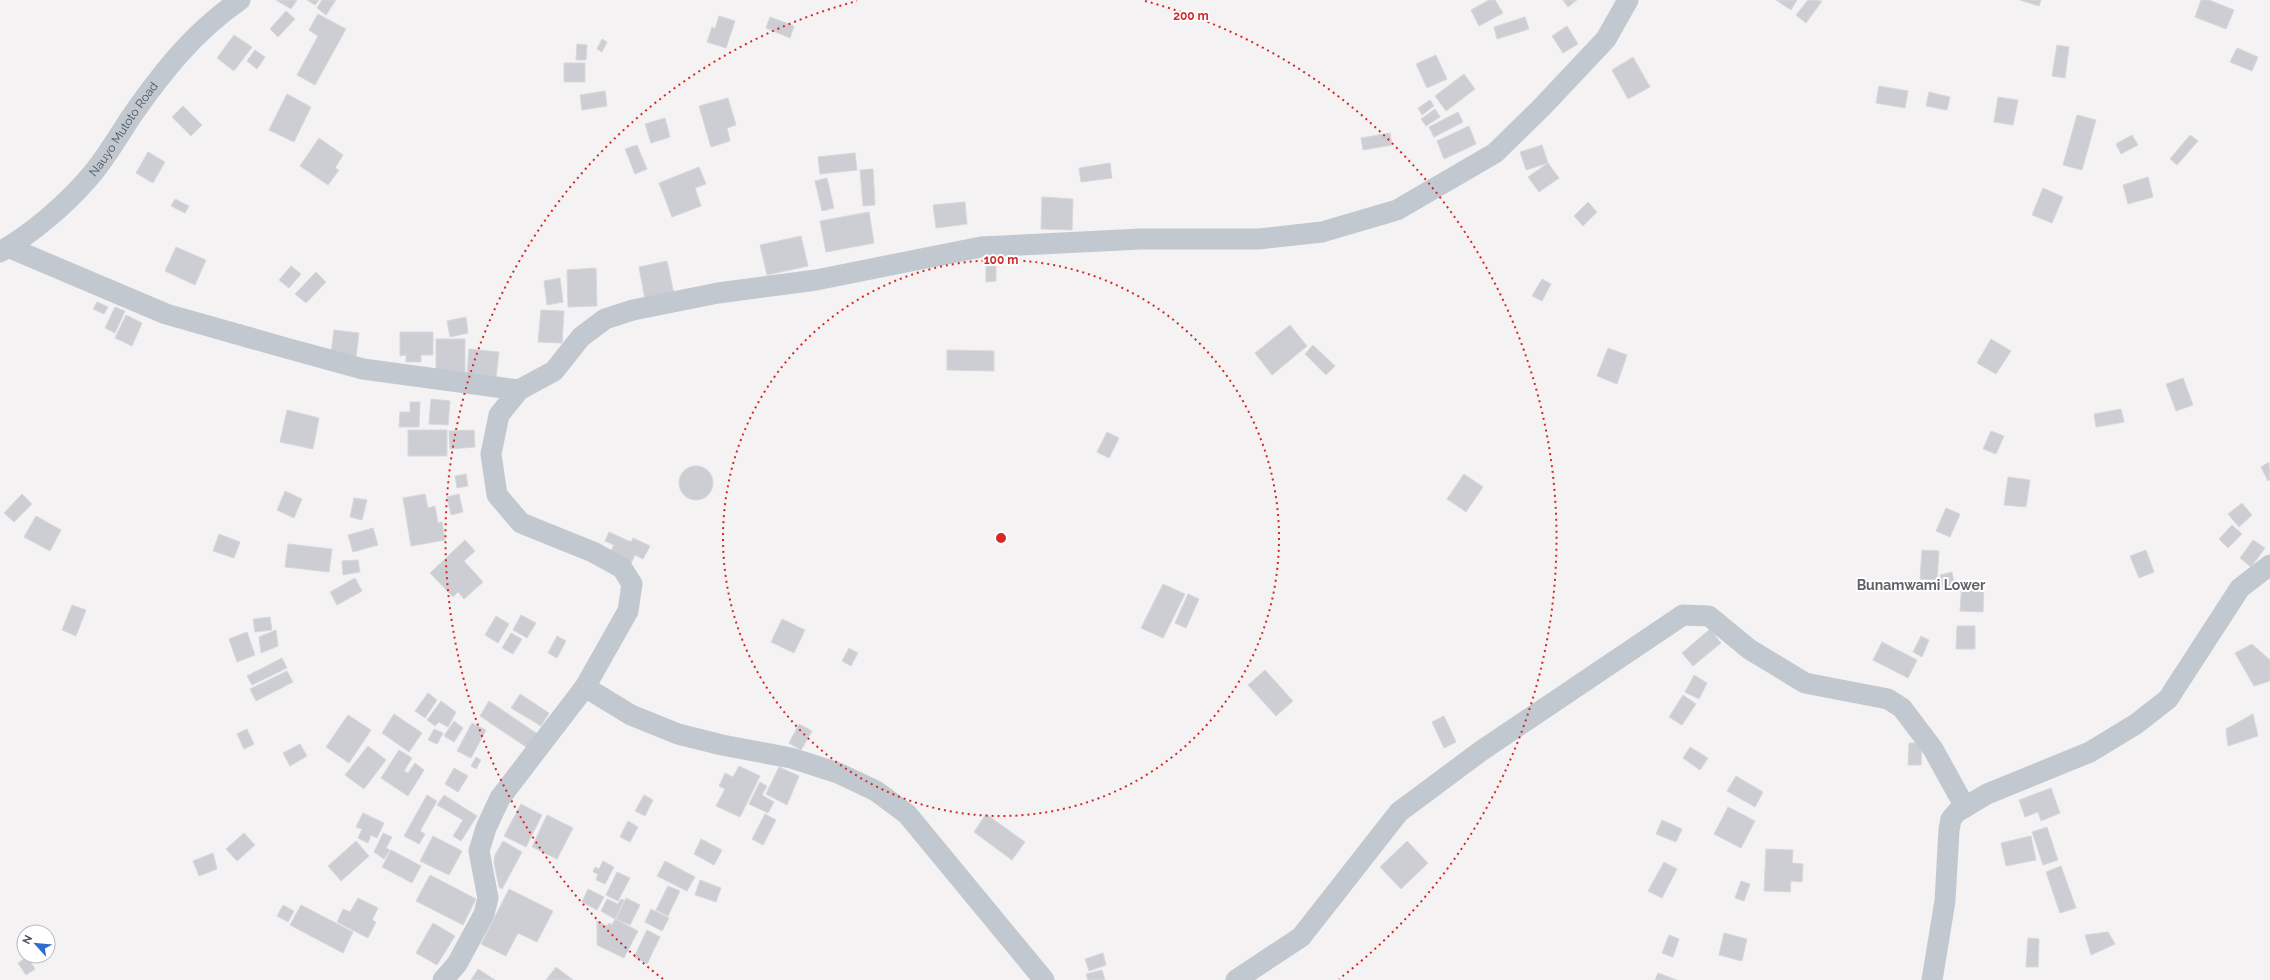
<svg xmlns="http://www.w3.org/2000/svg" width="2270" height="980" font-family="Raleway,sans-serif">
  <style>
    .building { fill: #cdced4; stroke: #d7d8dc }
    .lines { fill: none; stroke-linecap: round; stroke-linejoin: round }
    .minor { stroke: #c2c8cf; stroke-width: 21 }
    .ring { fill: none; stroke: #d62828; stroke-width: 2; stroke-dasharray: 2 4 }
    .labels { text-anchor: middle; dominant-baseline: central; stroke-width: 4; stroke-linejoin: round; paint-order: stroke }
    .street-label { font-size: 12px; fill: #4c545e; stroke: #fff }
    .quarter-label { font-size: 14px; font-weight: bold; fill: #5f6266; stroke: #fff }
    .centre { fill: #d62828; stroke: #fff; stroke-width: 2 }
    .ring-label { font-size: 12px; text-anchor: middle; font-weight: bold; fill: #d62828; stroke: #fff; stroke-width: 4; stroke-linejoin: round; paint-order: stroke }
  </style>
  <rect width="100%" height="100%" fill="#f4f2f2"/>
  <path class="building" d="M276,0H297L291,9Z
    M307,0H319L315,5Z
    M322,0H336L326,15L317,8Z
    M1489,0H1495L1503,13L1479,26L1471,10Z
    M1563,0H1577L1568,7Z
    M1776,0H1797L1791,10Z
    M1808,0L1822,1L1806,23L1796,15Z
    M2020,0H2041L2039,6Z
    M2201,0H2209L2234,10L2226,29L2195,17Z
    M286,11L295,19L278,37L270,29Z
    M318,14L346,29L315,85L297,75L318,36L309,30Z
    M719,16L735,21L726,48L707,42L712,27L715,29Z
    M770,17L794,26L790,38L766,28Z
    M1525,17L1529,29L1497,39L1494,27Z
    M1567,26L1578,44L1563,53L1552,36Z
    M234,35L252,47L234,71L217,58Z
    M602,39L607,42L602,52L597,49Z
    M577,44L587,45L586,60H576Z
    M2057,45L2069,47L2065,78L2052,76Z
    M2237,48L2258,57L2252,71L2230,62Z
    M255,50L265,57L257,69L247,61Z
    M1436,55L1447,79L1427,88L1416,64Z
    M1633,57L1650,87L1628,99L1612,70Z
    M564,63H585V82H564Z
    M1464,74L1475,89L1446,111L1435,96Z
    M1879,86L1908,91L1905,108L1876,103Z
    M605,91L607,106L582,110L580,95Z
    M1929,92L1950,97L1947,110L1926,106Z
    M287,94L311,107L294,142L269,130Z
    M1998,97L2018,100L2013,125L1994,122Z
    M728,98L736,125L727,128L730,141L711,147L699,106Z
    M1430,100L1434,106L1422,115L1418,108Z
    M183,106L202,125L191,136L172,117Z
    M1435,109L1440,117L1426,126L1421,119Z
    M1458,112L1463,122L1434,137L1429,127Z
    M2077,115L2096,120L2082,170L2063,165Z
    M665,118L670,137L651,143L645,124Z
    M1469,126L1476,144L1444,159L1437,141Z
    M1390,133L1392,145L1363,150L1361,138Z
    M2132,135L2138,145L2121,154L2116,144Z
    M2190,135L2198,141L2177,165L2170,159Z
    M319,138L343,155L335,168L339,170L328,185L300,166Z
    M637,145L647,169L635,174L625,149Z
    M1542,145L1548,163L1526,170L1520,152Z
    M148,152L165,162L153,183L136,173Z
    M855,153L857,170L820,174L818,157Z
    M1110,163L1112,178L1081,182L1079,168Z
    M1548,163L1559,178L1539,192L1528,177Z
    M699,167L706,184L695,188L701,206L672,217L659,183Z
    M873,169L875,205L863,206L860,170Z
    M2148,177L2153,197L2128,204L2123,185Z
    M827,178L834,208L822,211L815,181Z
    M2043,188L2063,197L2052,223L2032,215Z
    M1042,197L1073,199L1072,230L1041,229Z
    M175,199L189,206L185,213L171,206Z
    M965,202L967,224L936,228L933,205Z
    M1588,202L1597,212L1583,226L1574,216Z
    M869,212L874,243L826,252L820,221Z
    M801,236L808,266L767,275L760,245Z
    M176,247L206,260L195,285L165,271Z
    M667,261L674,294L645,300L639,267Z
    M291,266L301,274L289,288L279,280Z
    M986,266H996V281L986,282Z
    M596,268L597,306L568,307L567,270Z
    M316,272L326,282L306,303L295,294Z
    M560,278L563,302L547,305L544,281Z
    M1542,279L1551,284L1542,301L1532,296Z
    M97,302L108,307L104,314L93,309Z
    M115,307L125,311L115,333L105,328Z
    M541,310L564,311L562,343L538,342Z
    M126,315L142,323L132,346L115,338Z
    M466,317L468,333L450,337L447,321Z
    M1290,325L1307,346L1272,375L1255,353Z
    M334,330L359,333L356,357L331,353Z
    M400,332H433V355H421V362H406V355L400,356Z
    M436,339H465V373H436Z
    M1991,339L2011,351L1996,374L1977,363Z
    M1313,345L1335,366L1326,375L1305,354Z
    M1608,348L1627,355L1617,384L1597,376Z
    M469,349L499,352L496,377L467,374Z
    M947,350L994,351V371L947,370Z
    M2183,378L2193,405L2176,411L2166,384Z
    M431,399L450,401L448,425L429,424Z
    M410,402H420L419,427H399L400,412H410Z
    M2121,409L2124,422L2096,427L2094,414Z
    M287,410L319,418L313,449L280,442Z
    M408,430H447V456H408Z
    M474,430L475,447L450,449L449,431Z
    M1991,431L2004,436L1996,454L1983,449Z
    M1107,432L1119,438L1109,458L1097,452Z
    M2269,462L2270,480L2268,481L2261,467Z
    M679 483a17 17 0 1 1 34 0a17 17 0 1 1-34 0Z
    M466,474L468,486L457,488L455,476Z
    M1464,474L1483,487L1466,512L1447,499Z
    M2008,477L2030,480L2026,507L2004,505Z
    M285,491L302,499L294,518L277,510Z
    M22,494L32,504L14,522L4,513Z
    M425,494L428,508L435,506L438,523L442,522L445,540L411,546L403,498Z
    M459,494L463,512L451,515L447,497Z
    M354,498L367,500L362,520L350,517Z
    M2242,503L2252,515L2239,527L2228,514Z
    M1946,508L1960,514L1950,537L1936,531Z
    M36,516L61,530L50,551L24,537Z
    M2232,525L2242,534L2228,548L2219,539Z
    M373,528L378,545L353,552L348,535Z
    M609,532L631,542L633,538L650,546L643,559L635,555L630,565L609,555L614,545L605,541Z
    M219,534L240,542L234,558L213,551Z
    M465,540L475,551L464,561L483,582L464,599L458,592L453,597L430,573Z
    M2253,540L2265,548L2251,567L2240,558Z
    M288,544L332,549L329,572L285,567Z
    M1922,550L1939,551L1937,580L1920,579Z
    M2146,550L2154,572L2139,578L2130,556Z
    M358,560L360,572L343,575L342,561Z
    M1952,572L1955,588L1943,591L1940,575Z
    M355,578L362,591L337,605L330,592Z
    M1962,581L1984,582L1983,612L1960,611Z
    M1163,584L1185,594L1163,638L1141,628Z
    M1188,594L1199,599L1186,628L1175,623Z
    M72,605L86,610L76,636L62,630Z
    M521,615L536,623L527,638L513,630Z
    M496,616L509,624L498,643L485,635Z
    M270,617L272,630L255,632L253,619Z
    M782,619L805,630L794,653L771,642Z
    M1957,626H1975V649H1956Z
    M1710,629L1721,643L1693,666L1682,653Z
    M276,630L278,646L261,653L259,637Z
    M247,632L255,655L237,662L229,639Z
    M511,633L522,639L513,654L502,648Z
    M557,636L566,641L557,658L548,653Z
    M1921,636L1929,640L1922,657L1913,652Z
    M1882,642L1917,660L1908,678L1873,660Z
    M2252,644L2270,660V681L2254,686L2235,653Z
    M849,648L858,653L851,666L842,661Z
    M282,658L287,668L252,685L247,676Z
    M1265,670L1293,701L1276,716L1248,685Z
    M287,671L293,682L256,701L250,689Z
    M1694,675L1707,683L1699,699L1685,692Z
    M428,693L437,700L425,718L415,711Z
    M520,694L549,713L541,726L511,708Z
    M1683,695L1696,704L1682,725L1669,717Z
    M441,701L456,712L448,727L439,722L435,726L427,720Z
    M489,701L539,735L529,749L480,716Z
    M394,714L422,733L409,752L382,733Z
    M2253,714L2258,736L2228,746L2226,729Z
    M348,715L371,730L349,763L326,747Z
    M1444,716L1456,742L1444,748L1432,722Z
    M454,721L463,728L454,742L444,736Z
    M472,723L486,730L471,758L457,751Z
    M799,724L812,731L801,750L789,743Z
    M247,729L254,744L244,749L237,734Z
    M434,729L443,733L437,744L428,740Z
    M1909,743H1922L1921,765H1908Z
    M300,744L307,756L290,766L283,753Z
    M368,746L386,760L364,789L345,775Z
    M1690,747L1708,758L1700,770L1683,758Z
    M399,750L412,758L404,771L408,773L415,763L424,770L408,796L381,778Z
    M476,757L481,760L476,769L471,766Z
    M739,766L760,776L740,817L716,806L725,789L719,786L725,773L733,777Z
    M779,767L799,776L787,805L766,794Z
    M454,768L468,776L458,792L445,784Z
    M1736,776L1763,792L1755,807L1727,791Z
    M760,782L767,786L762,795L774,802L768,813L749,804Z
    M2051,788L2060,813L2041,821L2038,812L2025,817L2019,800Z
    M427,795L437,801L420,831L425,834L419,844L404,836Z
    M444,795L477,816L461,841L453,836L463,820L437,805Z
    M644,795L653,800L645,816L635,811Z
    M521,804L542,815L526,847L504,836Z
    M1728,807L1755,821L1741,848L1714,834Z
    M363,813L384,823L377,838L371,835L368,843L358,838L362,829L356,827Z
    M765,814L776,820L763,845L752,839Z
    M986,814L1025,842L1012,860L974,832Z
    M547,815L573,828L557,859L532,847Z
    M1662,820L1682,829L1676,842L1656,834Z
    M628,821L638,827L630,842L620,837Z
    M2047,827L2058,860L2043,865L2032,832Z
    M244,833L255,845L237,861L226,849Z
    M383,833L392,837L386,848L390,850L384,859L374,852Z
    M433,836L462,851L449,875L420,861Z
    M2031,836L2036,860L2006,866L2001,843Z
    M701,839L722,850L714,865L694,854Z
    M356,841L369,856L341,881L328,866Z
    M503,841L522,852L502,889L499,887L494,863L495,855Z
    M1407,841L1428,863L1401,889L1380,867Z
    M1766,849L1793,850L1792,863L1803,864L1802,882L1791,881L1790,892L1764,891Z
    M391,850L421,866L412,883L382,867Z
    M213,853L217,869L199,876L193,861Z
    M603,861L614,867L605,884L596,880L598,874L593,872L595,867L599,869Z
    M665,861L695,877L687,891L657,876Z
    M1664,862L1677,869L1662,898L1648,891Z
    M2061,866L2076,908L2060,913L2046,872Z
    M617,872L630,878L618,901L606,895Z
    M430,875L476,899L463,925L416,901Z
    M700,880L721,888L716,902L695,895Z
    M1741,881L1750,884L1744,901L1735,898Z
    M668,886L680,891L668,916L656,910Z
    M509,889L553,911L537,942L518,933L506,956L481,944Z
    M588,889L604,897L597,910L582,902Z
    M358,898L378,908L372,920L376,922L368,938L337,922L343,909L350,912Z
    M626,898L640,905L630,925L616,919Z
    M607,899L618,904L621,899L624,900L615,919L601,911Z
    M283,905L294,911L288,922L277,916Z
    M301,905L353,932L343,953L290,925Z
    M651,909L669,918L662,931L645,922Z
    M615,919L638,931L624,958L597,945V921L607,926L609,923L612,925Z
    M433,923L455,936L437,965L416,953Z
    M647,930L660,937L647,964L634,957Z
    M2108,932L2115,944L2091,955L2085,935Z
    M1724,933L1747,939L1742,961L1719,955Z
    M1669,935L1679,939L1673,957L1662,953Z
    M2028,938L2039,939L2038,967H2026Z
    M1103,953L1106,965L1089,971L1085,959Z
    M27,957L35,969L26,975L18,963Z
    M556,967L573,980H546Z
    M478,969L495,980H471Z
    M1102,970L1105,980H1088L1086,974Z
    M1658,973L1677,980H1655Z"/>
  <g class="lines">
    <g class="minor">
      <path d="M8,247L166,314L286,348L363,369L519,390"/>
      <path id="s1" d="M0,252C31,234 63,207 86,181C104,162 117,138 131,117C163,71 194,32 240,0"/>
      <path d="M585,687L631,715L678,734L722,745L791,758L838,773L876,791L907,814L1044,980"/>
      <path d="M443,980L457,964L484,914L488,898L479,851L486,828L500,798L585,687L628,611L632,584L622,568L593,552L521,523L497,495L491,454L499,415L519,390L554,371L581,337L605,319L633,310L718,293L816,280L981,247L1141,239H1259L1322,232L1397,210L1495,153L1542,107L1606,39L1628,0"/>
      <path d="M1236,980L1301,937L1399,812L1481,751L1683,615L1709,616L1749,649L1805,683L1888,699L1902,708L1933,749L1965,807"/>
      <path d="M1932,980L1945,901L1949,830L1951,819L1957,812L1987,794L2090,752L2136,724L2168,699L2240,588L2270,565"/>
    </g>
  </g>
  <g class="ring">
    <circle cx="1001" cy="538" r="278"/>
    <path d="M663 979A556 556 0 0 1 857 1M1145 1A556 556 0 0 1 1339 979"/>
  </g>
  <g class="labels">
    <g class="street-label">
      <text stroke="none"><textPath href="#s1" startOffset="176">Nauyo Mutoto Road</textPath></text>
    </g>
    <g class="quarter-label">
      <text x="1921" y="585">Bunamwami Lower</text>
    </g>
  </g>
  <circle cx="1001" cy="538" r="6" class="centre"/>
  <g class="ring-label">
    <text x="1191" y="20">200 m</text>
    <text x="1001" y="264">100 m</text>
  </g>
  <g transform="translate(36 944) rotate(297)"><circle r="19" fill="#ffffff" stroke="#b7bbbf"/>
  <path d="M0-3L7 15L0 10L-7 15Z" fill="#2e6cd2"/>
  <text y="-6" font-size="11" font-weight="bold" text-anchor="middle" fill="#4c545e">N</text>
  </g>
</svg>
